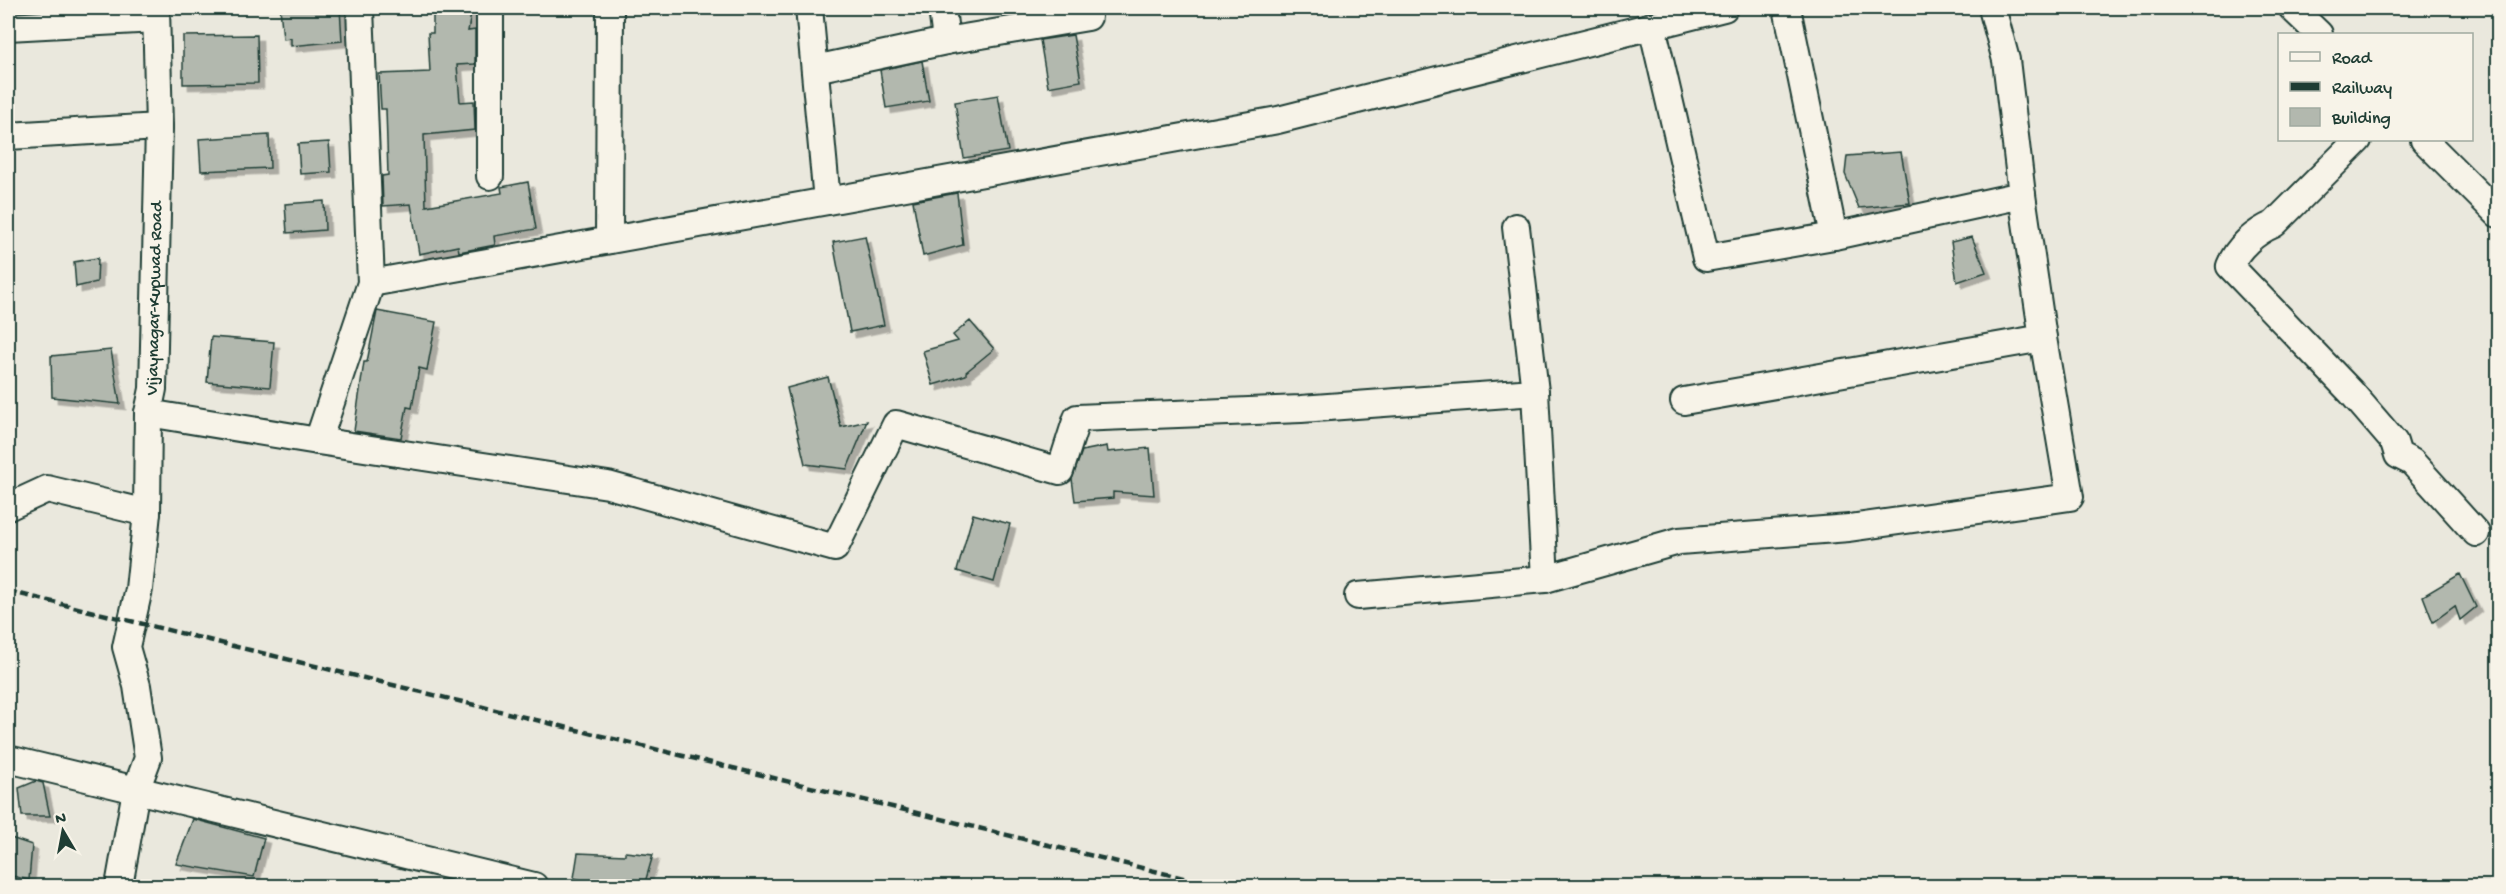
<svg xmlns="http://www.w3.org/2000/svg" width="2506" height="894" font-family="'Gochi Hand',sans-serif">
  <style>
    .building { fill: #b2b8ae; stroke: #1f3d34; stroke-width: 1.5; filter: url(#shadow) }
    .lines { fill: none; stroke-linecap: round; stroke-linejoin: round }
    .minor-casing { stroke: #1f3d34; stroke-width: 30 }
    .minor { stroke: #f7f3e8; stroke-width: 26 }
    .rail { stroke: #1f3d34; stroke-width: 4.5; stroke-dasharray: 9 4.5; stroke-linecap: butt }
    .labels { text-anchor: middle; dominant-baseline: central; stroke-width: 6; stroke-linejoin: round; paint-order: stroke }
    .street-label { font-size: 18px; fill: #1f3d34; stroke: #f7f3e8 }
  </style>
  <defs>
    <filter id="shadow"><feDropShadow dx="5.5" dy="5.5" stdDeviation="0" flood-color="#0004"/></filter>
  </defs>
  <rect width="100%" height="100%" fill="#eae8dd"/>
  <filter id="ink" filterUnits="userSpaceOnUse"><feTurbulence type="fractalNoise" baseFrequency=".0167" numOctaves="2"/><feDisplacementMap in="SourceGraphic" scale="12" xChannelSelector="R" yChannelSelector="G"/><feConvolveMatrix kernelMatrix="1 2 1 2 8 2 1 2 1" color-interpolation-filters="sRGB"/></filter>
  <g filter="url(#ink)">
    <path class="building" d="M280,8H340L342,41L291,46V38L283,39Z
      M433,8H472L468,31L475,30V64L457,65L460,102L474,101L475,130L424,135L426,206L502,193L501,187L528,182L536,229L494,236L495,245L459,252L458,246L419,254L411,204L383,206L382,176L388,175L386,109H381L379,74L430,72L428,33H433Z
      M257,35L258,83L183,84V36Z
      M1073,35L1081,81L1048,87L1040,40Z
      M922,61L929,101L886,108L880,70Z
      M998,95L1008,151L964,158L955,102Z
      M269,135L270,168L201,171L199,139Z
      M329,142L331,172L300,174L298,144Z
      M1901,152L1910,203L1859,208L1845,174L1847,156Z
      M957,193L963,245L923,256L913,201Z
      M324,201L325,230L287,233L285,204Z
      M865,236L884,325L850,332L833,242Z
      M1972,237L1986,272L1957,282L1951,242Z
      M98,258L97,282L76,287L74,262Z
      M377,311L436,322L427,370L419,368L412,408L407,407L401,438L354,431L364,362H367Z
      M970,321L994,349L966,372V375L933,385L923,351L958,341L953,335Z
      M211,337L274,342L270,387L207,382Z
      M111,350L120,404L52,397L51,356Z
      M828,377L841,427L867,421L847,469L805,464L787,388Z
      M1107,446L1108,452L1150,448L1154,495L1113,492V498L1075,501L1072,479L1082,451Z
      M973,514L1010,524L994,582L957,571Z
      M2460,574L2476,607L2460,620L2455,606L2433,622L2423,596Z
      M36,781L43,783L50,816H22L19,788Z
      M193,819L264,838L254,877L176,864Z
      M8,837L32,845L29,880L8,875Z
      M625,852L653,855L644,886H604L574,878L578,853L625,855Z"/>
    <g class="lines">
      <defs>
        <g id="minor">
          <path d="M490,8V176"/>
          <path d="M809,8L827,201"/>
          <path d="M942,8L946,41L1088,17"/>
          <path d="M1787,8L1834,236L2022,195L2006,60L1992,8"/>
          <path d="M2292,8L2319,34"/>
          <path d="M1652,26L1706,258L1834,236"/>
          <path d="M8,27L156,19"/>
          <path d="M815,69L946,41"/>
          <path d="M8,136L159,127"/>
          <path d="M2358,140L2274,224C2255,232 2237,248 2230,266L2351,392L2394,442L2398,455L2412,462L2476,533"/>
          <path d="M2424,140L2498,214"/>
          <path d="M609,240L610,8"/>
          <path d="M371,283L1278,120L1724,8"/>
          <path d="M1535,392L1545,579"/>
          <path d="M1684,401L2043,338L2022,195"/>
          <path d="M148,413L318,441L371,283L360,8"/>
          <path d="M318,441L608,485L835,548L896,424L1060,471L1077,418L1301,409L1535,392L1516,227"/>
          <path d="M8,507L47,489L147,513"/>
          <path d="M1358,596L1545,579L1679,541L1849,528L2070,497L2043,338"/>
          <path d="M8,759L534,886"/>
          <path id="s1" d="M119,886L136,790L148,758L137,686L126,647L139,589L147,513L148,413L153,389L159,127L156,8"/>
        </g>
      </defs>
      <use href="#minor" class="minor-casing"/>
      <use href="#minor" class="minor"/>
      <path class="rail" d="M8,591L1216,886"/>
    </g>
  </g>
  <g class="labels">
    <g class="street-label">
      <text stroke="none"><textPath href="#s1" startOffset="596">Vijaynagar-Kupwad Road</textPath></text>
    </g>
  </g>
  <rect width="2506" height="894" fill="none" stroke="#f7f3e8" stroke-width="30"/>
  <rect x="15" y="15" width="2476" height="864" fill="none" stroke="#1f3d34" stroke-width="2" filter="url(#ink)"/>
  <rect x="2278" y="33" width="195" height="108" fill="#f7f3e8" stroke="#a1aaa0" stroke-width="1.5"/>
  <rect x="2290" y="52" width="30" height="9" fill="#f7f3e8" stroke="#a1aaa0" stroke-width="1.5"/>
  <text x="2332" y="63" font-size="18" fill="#1f3d34">Road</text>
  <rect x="2290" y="82" width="30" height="9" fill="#1f3d34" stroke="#a1aaa0" stroke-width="1.5"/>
  <text x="2332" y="93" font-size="18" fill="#1f3d34">Railway</text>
  <rect x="2290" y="108" width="30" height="18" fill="#b2b8ae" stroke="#a1aaa0" stroke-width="1.5"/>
  <text x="2332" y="123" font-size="18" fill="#1f3d34">Building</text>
  <g transform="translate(63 831) rotate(350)" stroke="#f7f3e8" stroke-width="4.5" paint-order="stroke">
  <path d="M0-4.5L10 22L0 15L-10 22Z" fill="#1f3d34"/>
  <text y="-9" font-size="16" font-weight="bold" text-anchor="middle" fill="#1f3d34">N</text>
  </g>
</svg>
